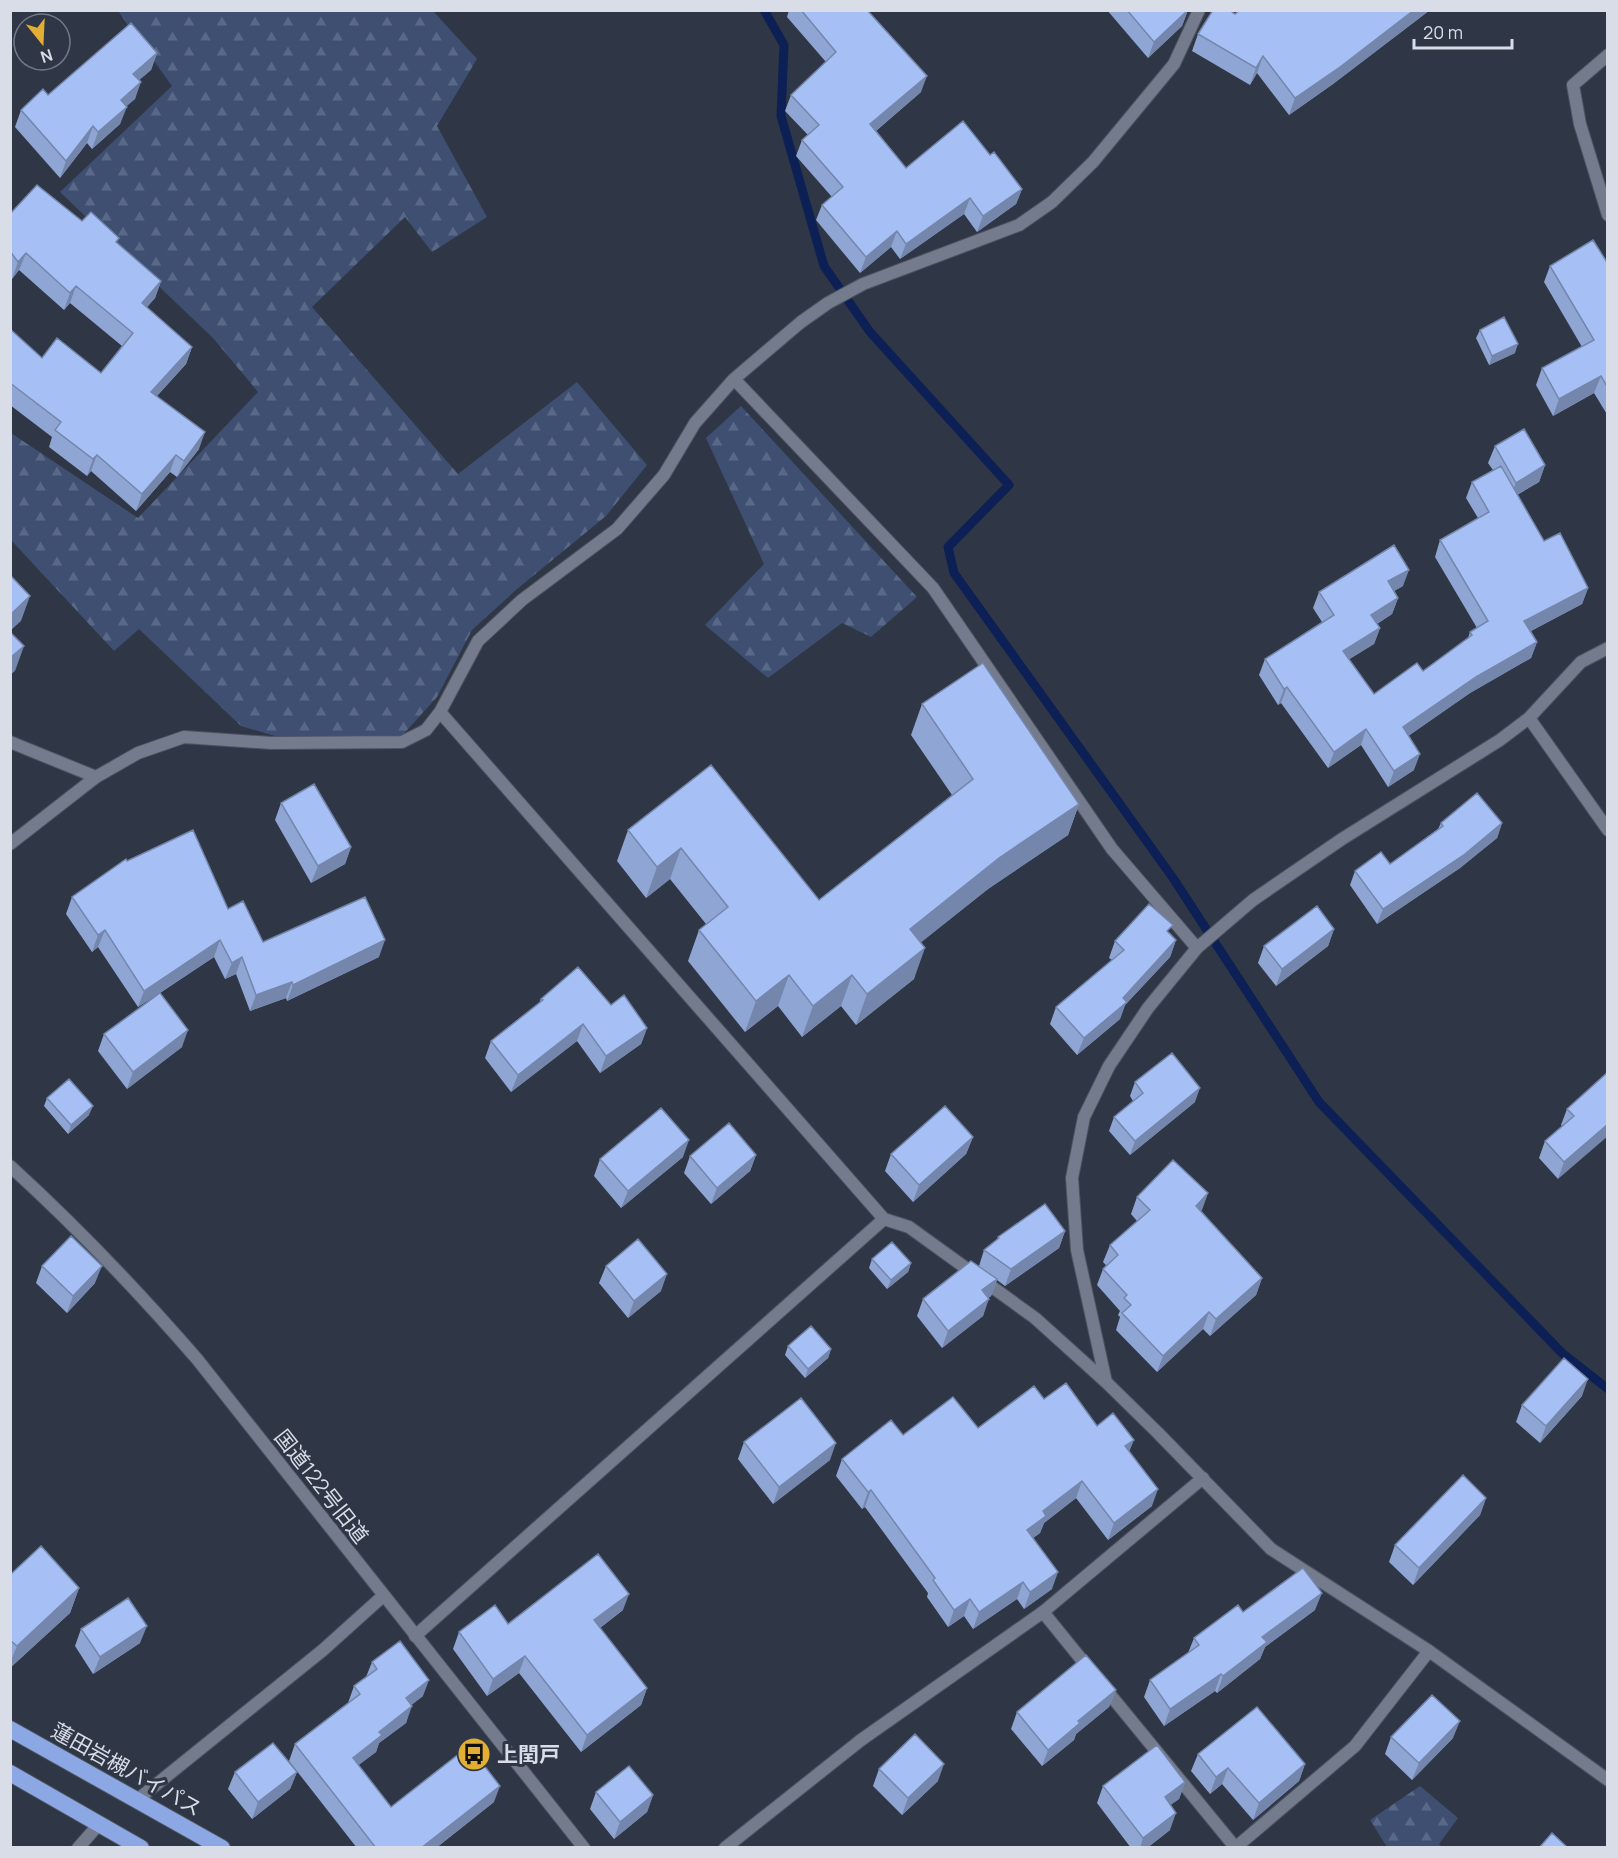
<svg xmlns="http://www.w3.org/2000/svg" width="1618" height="1858" font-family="Manrope,'Noto Sans JP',sans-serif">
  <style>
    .forest { fill: url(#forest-firs) }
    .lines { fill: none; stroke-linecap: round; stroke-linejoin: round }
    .stream { stroke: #0c2056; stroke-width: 9 }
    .service-casing { stroke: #4d5360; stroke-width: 14 }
    .minor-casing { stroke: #4d5360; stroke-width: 14 }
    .tertiary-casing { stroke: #4d5360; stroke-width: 14 }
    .trunk-casing { stroke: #4d5360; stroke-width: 18 }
    .service { stroke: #737b8d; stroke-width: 12 }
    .minor { stroke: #737b8d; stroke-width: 12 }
    .tertiary { stroke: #737b8d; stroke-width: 12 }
    .trunk { stroke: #8ca8e4; stroke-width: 16 }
    .wall { fill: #8fa5d3 }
    .shaded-wall { fill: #7486ac }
    .building { fill: #a6c0f5; stroke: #7486ac; stroke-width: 1.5 }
    .labels { text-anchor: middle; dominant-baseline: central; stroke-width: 6; stroke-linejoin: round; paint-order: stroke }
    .street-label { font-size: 21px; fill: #d8dde7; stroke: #2f3746 }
    .poi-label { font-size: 21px; font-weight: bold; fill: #d8dde7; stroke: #2f3746; text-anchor: start }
  </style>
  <defs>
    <pattern id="forest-firs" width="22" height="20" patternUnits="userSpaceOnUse" patternTransform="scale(1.5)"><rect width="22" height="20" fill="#3e4f72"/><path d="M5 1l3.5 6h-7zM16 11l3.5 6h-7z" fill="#596886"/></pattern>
  </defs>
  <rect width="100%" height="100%" fill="#2f3746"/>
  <path class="forest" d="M324,10L326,12L329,10L433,11L477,59L437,126L487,217L432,252L405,217L312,307L458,474L577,382L647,465L606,516L517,589L472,630L437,697L400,738L285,739L241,726L139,629L114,651L11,540V433L138,518L258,392L213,338L60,192L172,86L118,11Z
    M741,406L917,597L871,637L842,623L768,678L705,625L764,564L706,438Z
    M1420,1786L1458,1818L1439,1844L1442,1847H1387L1370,1820Z"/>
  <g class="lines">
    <path class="stream" d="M764,10L784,45L781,116L824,266L870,332L1009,485L948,547L954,573L1173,878L1319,1102L1562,1353L1608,1389"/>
    <defs>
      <path id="service" d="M1043,1612L1090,1670
        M1103,1686L1235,1847
        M1235,1848L1355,1746L1429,1651"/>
      <path id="minor" d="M1608,55L1573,85L1580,124L1608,215
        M734,379L933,588L1112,849L1197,948
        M440,712L884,1219L909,1227L1035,1318L1106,1382L1158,1433L1271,1549L1429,1651L1608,1780
        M1529,718L1608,830
        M10,742L96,777
        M10,844L96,777L138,753L184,737L271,743L402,742L426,730L440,712L478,641L522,600L617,529L664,475L695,423L734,379L801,322L828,303L863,284L1019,225L1052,202L1093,162L1174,64L1199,10
        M1106,1382L1077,1250L1072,1178L1084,1117L1109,1066L1148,1008L1197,948L1253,900L1342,839L1500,740L1529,718L1581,662L1608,648
        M415,1636L884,1219
        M137,1800L323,1650L383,1596
        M78,1848L100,1823
        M725,1848L861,1740L1043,1612L1203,1478"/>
      <path id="tertiary" d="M10,1166C77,1227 138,1291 197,1359L584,1848"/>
      <path id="trunk" d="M10,1729L222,1848
        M10,1773L141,1848"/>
    </defs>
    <use href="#service" class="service-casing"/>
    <use href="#minor" class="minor-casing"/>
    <use href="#tertiary" class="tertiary-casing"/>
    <use href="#trunk" class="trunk-casing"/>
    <use href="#service" class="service"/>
    <use href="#minor" class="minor"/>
    <use href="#tertiary" class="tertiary"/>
    <use href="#trunk" class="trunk"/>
  </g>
  <path class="wall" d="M789,10H867L921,92L876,131L906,168L990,155L1022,189L1016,204L977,232L964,214L900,259L891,247L860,273L816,220L822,205L832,197L796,156L802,140L808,135L785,111L791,95L826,62L787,17Z
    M1107,10H1188L1182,26L1148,58Z
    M1240,10H1430L1333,84L1289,115L1257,73L1250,85L1192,51L1198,34L1235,14Z
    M157,53L151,70L139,80L135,99L126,106L120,124L92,149L87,143L60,178L15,127L21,110L48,95Z
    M10,214L82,221L117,243L161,281L155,298L147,307L192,347L186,364L157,396L199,449L177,477L170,472L136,511L91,471L87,476L49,447L52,437L10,405V329L42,358L101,373L122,346L70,303L64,310L19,270L12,279L10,277Z
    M1608,264V416L1594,393L1553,416L1536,385L1542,368L1582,347L1544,282L1550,266Z
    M1480,330L1515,353L1489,365L1476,338Z
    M1495,446L1545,465L1539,482L1517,495L1544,541L1588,588L1582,604L1531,631L1537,642L1531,658L1470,693L1408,736L1414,770L1388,787L1361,745L1328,768L1281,703L1278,705L1259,675L1265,659L1322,622L1313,608L1319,592L1403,586L1394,591L1398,598L1392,614L1377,624L1380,628L1374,644L1349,659L1374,694L1423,671L1468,638L1470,632L1477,628L1435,557L1440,540L1478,518L1466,498L1472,482L1493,470L1488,463Z
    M922,704L1079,804L1068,835L988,889L921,942L914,979L856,1025L841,1006L802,1037L778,1006L745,1032L688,961L699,930L706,924L670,879L646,898L617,861L628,830L711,765L819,900L952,795L911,735Z
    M281,803L351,847L345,864L311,883L275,820Z
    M1441,823H1502L1497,838L1460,868L1377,924L1350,885L1355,871L1390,864L1438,829Z
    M127,861L228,909L263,942L379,957L287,1001L286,998L250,1011L236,974L225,979L214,957L160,993L182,1047L127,1089L98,1051L104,1034L158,994L138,1007L98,947L92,952L66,914L72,897Z
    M1334,929L1328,946L1276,986L1258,963L1264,946Z
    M1170,933L1176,940L1170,957L1125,1005L1120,1019L1077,1055L1050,1024L1056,1007L1112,960L1109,958L1115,941Z
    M541,999L647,1028L641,1044L600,1073L577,1041L511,1092L485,1058L491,1041L539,1003Z
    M1608,1072L1558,1179L1539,1158L1545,1141L1562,1126L1561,1125L1567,1109Z
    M1135,1082L1195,1102L1130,1155L1109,1131L1114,1117L1133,1101L1130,1096Z
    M47,1098L89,1115L68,1134L44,1106Z
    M973,1137L966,1154L913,1202L885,1171L891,1154Z
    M756,1155L750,1171L711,1204L684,1173L690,1156Z
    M683,1157L621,1208L594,1176L600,1159Z
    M1208,1193L1201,1211L1262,1278L1256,1295L1210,1336L1203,1329L1157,1372L1116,1330L1120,1317L1118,1315L1120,1311L1097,1285L1103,1269L1106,1265L1103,1262L1110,1245L1137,1221L1131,1214L1137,1197Z
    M1065,1231L1059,1248L1005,1286L997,1280L991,1296L988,1298L983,1316L942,1348L917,1316L923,1299L979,1266L984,1250L997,1240L998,1237Z
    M872,1259L911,1263L908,1272L887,1289L869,1268Z
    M42,1266L95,1283L67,1313L36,1283Z
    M606,1266L661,1291L628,1318L599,1283Z
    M788,1346L831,1349L828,1358L805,1378L785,1355Z
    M1582,1396L1540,1443L1516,1422L1522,1405Z
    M1044,1399L1097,1426L1129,1451L1152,1506L1108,1540L1076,1498L1044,1523L1040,1533L1033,1538L1052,1589L1024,1609L1017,1599L973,1629L964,1616L948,1627L927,1597L928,1593L865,1507L862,1509L836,1476L842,1459L903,1435L978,1428Z
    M744,1442L830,1460L773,1504L738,1459Z
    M1486,1498L1480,1515L1413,1585L1389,1562L1395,1545Z
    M10,1575L79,1588L70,1613L10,1668Z
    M623,1610L600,1628L647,1688L641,1705L581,1752L519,1673L487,1696L453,1649L459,1632L508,1624Z
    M1315,1610L1265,1647L1260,1659L1217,1693L1215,1691L1164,1726L1144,1697L1150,1680L1188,1653L1194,1638L1243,1612Z
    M81,1629L140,1643L93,1674L75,1646Z
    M372,1662L423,1696L411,1705L406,1723L379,1743L376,1752L358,1765L391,1807L494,1802L436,1848H357L289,1761L295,1744L348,1703L354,1686L366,1677Z
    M1116,1690L1109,1707L1076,1734L1074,1740L1042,1766L1011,1729L1017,1712Z
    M1391,1737L1453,1738L1412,1780L1385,1754Z
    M1198,1754L1305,1764L1299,1781L1253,1820L1222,1784L1210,1794L1191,1771Z
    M879,1769L938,1781L902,1815L873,1786Z
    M235,1772H297L290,1789L252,1819L228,1789Z
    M1185,1782L1179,1799L1170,1805V1830L1147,1848H1131L1097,1803L1103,1786Z
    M596,1792L653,1795L647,1812L614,1839L590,1809Z"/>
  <path class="shaded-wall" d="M1188,10L1182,26L1148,58L1154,42Z
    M1414,10H1430L1333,84L1289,115L1295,98Z
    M157,53L151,70L127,90L133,74Z
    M1263,56L1257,73L1250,85L1256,68Z
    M927,76L921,92L865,140L870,124Z
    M141,82L135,99L114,117L121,100Z
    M127,107L120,124L92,149L98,132Z
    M93,126L87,143L60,178L66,161Z
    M1022,189L1016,204L977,232L983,216Z
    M970,198L964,214L900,259L906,244Z
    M897,231L891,247L860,273L866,257Z
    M26,253L19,270L12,279L18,262Z
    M161,281L155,298L136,320L142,303Z
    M76,286L70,303L64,310L70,293Z
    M1518,344L1515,353L1489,365L1492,356Z
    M192,347L186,364L145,409L151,392Z
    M1601,376L1594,393L1553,416L1559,399Z
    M205,432L199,449L177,477L184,461Z
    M97,455L91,471L87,476L93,459Z
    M176,455L170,472L136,511L142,494Z
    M1545,465L1539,482L1509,499L1516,483Z
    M1409,570L1403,586L1382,598L1388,581Z
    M1588,588L1582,604L1519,637L1524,621Z
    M30,596L21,621L10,631V615Z
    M1398,598L1392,614L1365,631L1371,615Z
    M1380,628L1374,644L1337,667L1343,651Z
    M1537,642L1531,658L1470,693L1397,744L1403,727L1476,677Z
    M24,646L15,671L10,675V658Z
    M1287,687L1281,703L1278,705L1284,689Z
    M1366,729L1361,745L1328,768L1334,752Z
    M1420,754L1414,770L1388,787L1394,771Z
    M1079,804L1068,835L988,889L899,960L910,929L999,858Z
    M1502,823L1497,838L1460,868L1377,924L1383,909Z
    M351,847L345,864L311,883L318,866Z
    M681,848L670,879L646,898L657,867Z
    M1334,929L1328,946L1276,986L1282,969Z
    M105,930L98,947L92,952L98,935Z
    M220,940L214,957L138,1007L144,991Z
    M385,940L379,957L287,1001L293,985Z
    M1176,940L1170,957L1125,1005L1120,1019L1077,1055L1084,1038Z
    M925,948L914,979L856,1025L867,994Z
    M242,957L236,974L225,979L232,963Z
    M789,975L778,1006L745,1032L756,1001Z
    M852,975L841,1006L802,1037L813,1006Z
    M292,982L286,998L250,1011L256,995Z
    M583,1024L577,1041L511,1092L518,1075Z
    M647,1028L641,1044L600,1073L606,1056Z
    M188,1030L182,1047L127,1089L133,1072Z
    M1200,1088L1195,1102L1130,1155L1135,1141Z
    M93,1106L89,1115L68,1134L71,1125Z
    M1608,1124V1136L1558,1179L1564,1162Z
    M973,1137L966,1154L913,1202L919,1185Z
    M689,1140L683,1157L621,1208L628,1191Z
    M756,1155L750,1171L711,1204L717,1188Z
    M1208,1193L1202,1210L1190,1223L1196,1206Z
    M1065,1231L1059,1248L1005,1286L1011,1269Z
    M911,1263L908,1272L887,1289L891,1280Z
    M102,1266L95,1283L67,1313L73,1296Z
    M667,1274L661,1291L628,1318L634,1301Z
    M1262,1278L1256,1295L1210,1336L1216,1319Z
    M997,1279L991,1296L976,1307L982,1290Z
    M989,1299L983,1316L942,1348L948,1331Z
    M1209,1312L1203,1329L1157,1372L1163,1356Z
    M831,1349L828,1358L805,1378L808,1369Z
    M1588,1379L1582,1396L1540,1443L1546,1426Z
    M1134,1440L1127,1457L1125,1446Z
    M836,1443L830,1460L773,1504L779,1487Z
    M1082,1481L1076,1498L1044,1523L1040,1533L1021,1547L1027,1530L1043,1511Z
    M1158,1489L1152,1506L1108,1540L1114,1523Z
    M871,1490L865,1507L862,1509L868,1492Z
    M1486,1498L1480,1515L1413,1585L1419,1568Z
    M1058,1572L1052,1589L1024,1609L1030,1592Z
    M1023,1582L1017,1599L973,1629L979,1612Z
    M79,1588L70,1613L10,1668V1663L17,1646Z
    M1322,1593L1315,1610L1265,1647L1260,1659L1217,1693L1223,1676L1262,1637Z
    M629,1594L623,1610L588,1637L594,1620Z
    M970,1599L964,1616L948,1627L954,1610Z
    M147,1626L140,1643L93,1674L100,1657Z
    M525,1656L519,1673L487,1696L493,1679Z
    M1221,1674L1215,1691L1164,1726L1170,1709Z
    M429,1680L423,1696L400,1714L406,1698Z
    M647,1688L641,1705L581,1752L587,1735Z
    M1116,1690L1109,1707L1076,1734L1074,1740L1042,1766L1048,1750L1078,1721Z
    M412,1706L406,1723L379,1743L376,1752L347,1774L353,1758L379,1732Z
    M1460,1721L1453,1738L1412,1780L1419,1763Z
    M944,1764L938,1781L902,1815L908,1798Z
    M1305,1764L1299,1781L1253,1820L1259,1803Z
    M1228,1768L1222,1784L1210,1794L1216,1777Z
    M297,1772L290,1789L252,1819L258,1802Z
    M1185,1782L1179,1799L1158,1814L1165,1797Z
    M500,1786L494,1802L436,1848H421Z
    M653,1795L647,1812L614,1839L620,1822Z
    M1176,1813L1170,1830L1147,1848H1140L1143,1838Z"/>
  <path class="building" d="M801,10H867L927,76L870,124L906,168L963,121L990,155L994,152L1022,189L983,216L970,198L906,244L897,231L866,257L822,205L843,187L802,140L819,125L791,95L836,52Z
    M1127,10H1188L1154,42Z
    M1213,10H1229L1235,14L1240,10H1414L1340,67L1295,98L1263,56L1256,68L1198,34Z
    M131,23L157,53L133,74L141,82L121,100L127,107L98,132L93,126L66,161L21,110L43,89L48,95Z
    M37,185L82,221L91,212L119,238L116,242L161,281L142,303L192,347L151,392L205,432L184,461L176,455L142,494L97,455L93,459L55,430L61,422L10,383V329L42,358L57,338L101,373L133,333L76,286L70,293L26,253L18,262L10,251V214Z
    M1593,240L1608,264V388L1601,376L1559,399L1542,368L1594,340L1550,266Z
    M1504,317L1518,344L1492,356L1480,330Z
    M1524,429L1545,465L1516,483L1495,446Z
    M1501,466L1544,541L1560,533L1588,588L1524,621L1537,642L1476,677L1403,727L1420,754L1394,771L1366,729L1334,752L1287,687L1284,689L1265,659L1334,615L1319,592L1394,545L1409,570L1388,581L1398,598L1371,615L1380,628L1343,651L1374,694L1417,663L1423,671L1472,635L1470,632L1488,621L1440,540L1489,512L1472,482Z
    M10,575L30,596L10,615Z
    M10,632L24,646L10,658Z
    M983,663L1079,804L999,858L910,929L925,948L867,994L852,975L813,1006L789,975L756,1001L699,930L728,907L681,848L657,867L628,830L711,765L819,900L973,779L922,704Z
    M314,784L351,847L318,866L281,803Z
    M1477,793L1502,823L1465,854L1383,909L1355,871L1381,852L1390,864L1443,826L1441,823Z
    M193,830L228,909L243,901L263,942L365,897L385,940L293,985L292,982L256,995L242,957L232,963L220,940L144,991L105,930L98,935L72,897L126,859L127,861Z
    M1149,904L1173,925L1167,931L1176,940L1123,998L1127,1002L1084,1038L1056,1007L1124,950L1115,941Z
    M1317,906L1334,929L1282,969L1264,946Z
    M578,967L611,1005L624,995L647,1028L606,1056L583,1024L518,1075L491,1041L543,1000L541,999Z
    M160,993L188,1030L133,1072L104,1034Z
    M1172,1053L1200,1088L1135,1141L1114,1117L1143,1093L1135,1082Z
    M1608,1072V1124L1564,1162L1545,1141L1574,1116L1567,1109Z
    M69,1079L93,1106L71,1125L47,1098Z
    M945,1106L973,1137L919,1185L891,1154Z
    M661,1108L689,1140L628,1191L600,1159Z
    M729,1123L756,1155L717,1188L690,1156Z
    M1173,1160L1208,1193L1196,1206L1262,1278L1216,1319L1209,1312L1163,1356L1122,1313L1131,1305L1124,1298L1127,1295L1103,1269L1118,1255L1110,1245L1150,1210L1137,1197Z
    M1045,1204L1065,1231L1011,1269L984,1250L999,1238L998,1237Z
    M71,1236L102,1266L73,1296L42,1266Z
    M638,1239L667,1274L634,1301L606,1266Z
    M892,1242L911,1263L891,1280L872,1259Z
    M971,1261L997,1279L982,1290L989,1299L948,1331L923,1299Z
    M811,1326L831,1349L808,1369L788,1346Z
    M1564,1358L1588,1379L1546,1426L1522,1405Z
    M1066,1383L1097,1426L1113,1413L1134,1440L1125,1446L1158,1489L1114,1523L1082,1481L1043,1511L1046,1516L1027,1530L1058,1572L1030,1592L1023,1582L979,1612L970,1599L954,1610L933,1580L935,1578L871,1490L868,1492L842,1459L891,1420L903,1435L953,1397L978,1428L1034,1386L1044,1399Z
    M801,1398L836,1443L779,1487L744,1442Z
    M1463,1475L1486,1498L1419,1568L1395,1545Z
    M41,1546L79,1588L17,1646L10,1640V1575Z
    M598,1554L629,1594L594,1620L647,1688L587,1735L525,1656L493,1679L459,1632L495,1605L508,1624Z
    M1303,1568L1322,1593L1262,1637L1267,1642L1223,1676L1221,1674L1170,1709L1150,1680L1199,1645L1194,1638L1238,1605L1243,1612Z
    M128,1598L147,1626L100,1657L81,1629Z
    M400,1641L429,1680L406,1698L412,1706L379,1732L382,1735L353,1758L391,1807L469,1746L500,1786L421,1848H376L295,1744L360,1694L354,1686L377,1669L372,1662Z
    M1086,1655L1116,1690L1078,1721L1080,1723L1048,1750L1017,1712Z
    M1432,1695L1460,1721L1419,1763L1391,1737Z
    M1257,1707L1305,1764L1259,1803L1228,1768L1216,1777L1198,1754Z
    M915,1734L944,1764L908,1798L879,1769Z
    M273,1743L297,1772L258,1802L235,1772Z
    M1157,1745L1185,1782L1165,1797L1176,1813L1143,1838L1103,1786Z
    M629,1766L653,1795L620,1822L596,1792Z
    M1552,1833L1568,1848H1539Z"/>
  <defs>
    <symbol id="bus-disc" viewBox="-11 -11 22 22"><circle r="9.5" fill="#e2af34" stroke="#2f3746"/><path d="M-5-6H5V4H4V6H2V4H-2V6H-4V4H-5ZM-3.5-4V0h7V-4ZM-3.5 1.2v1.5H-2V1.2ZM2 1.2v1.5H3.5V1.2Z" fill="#111"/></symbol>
  </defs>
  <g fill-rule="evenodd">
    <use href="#bus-disc" x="455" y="1735" width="38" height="38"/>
  </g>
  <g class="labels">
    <g class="street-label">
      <text transform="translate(322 1486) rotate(52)">国道122号旧道</text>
      <text transform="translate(127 1769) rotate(29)">蓮田岩槻バイパス</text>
    </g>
    <g class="poi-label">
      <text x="497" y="1754">上閏戸</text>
    </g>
  </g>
  <rect width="1618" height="1858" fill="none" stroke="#d8dde7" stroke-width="24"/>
  <g transform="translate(42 42) rotate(162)"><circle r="28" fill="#2f3746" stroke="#737986" stroke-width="1.5"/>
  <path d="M0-4.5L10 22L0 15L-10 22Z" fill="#e2af34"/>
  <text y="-9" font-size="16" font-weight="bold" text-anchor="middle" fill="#d8dde7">N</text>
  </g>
  <path d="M1414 39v9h98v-9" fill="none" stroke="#d8dde7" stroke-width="3"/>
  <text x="1423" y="39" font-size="18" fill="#d8dde7" stroke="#2f3746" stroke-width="4.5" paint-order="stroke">20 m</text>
</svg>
